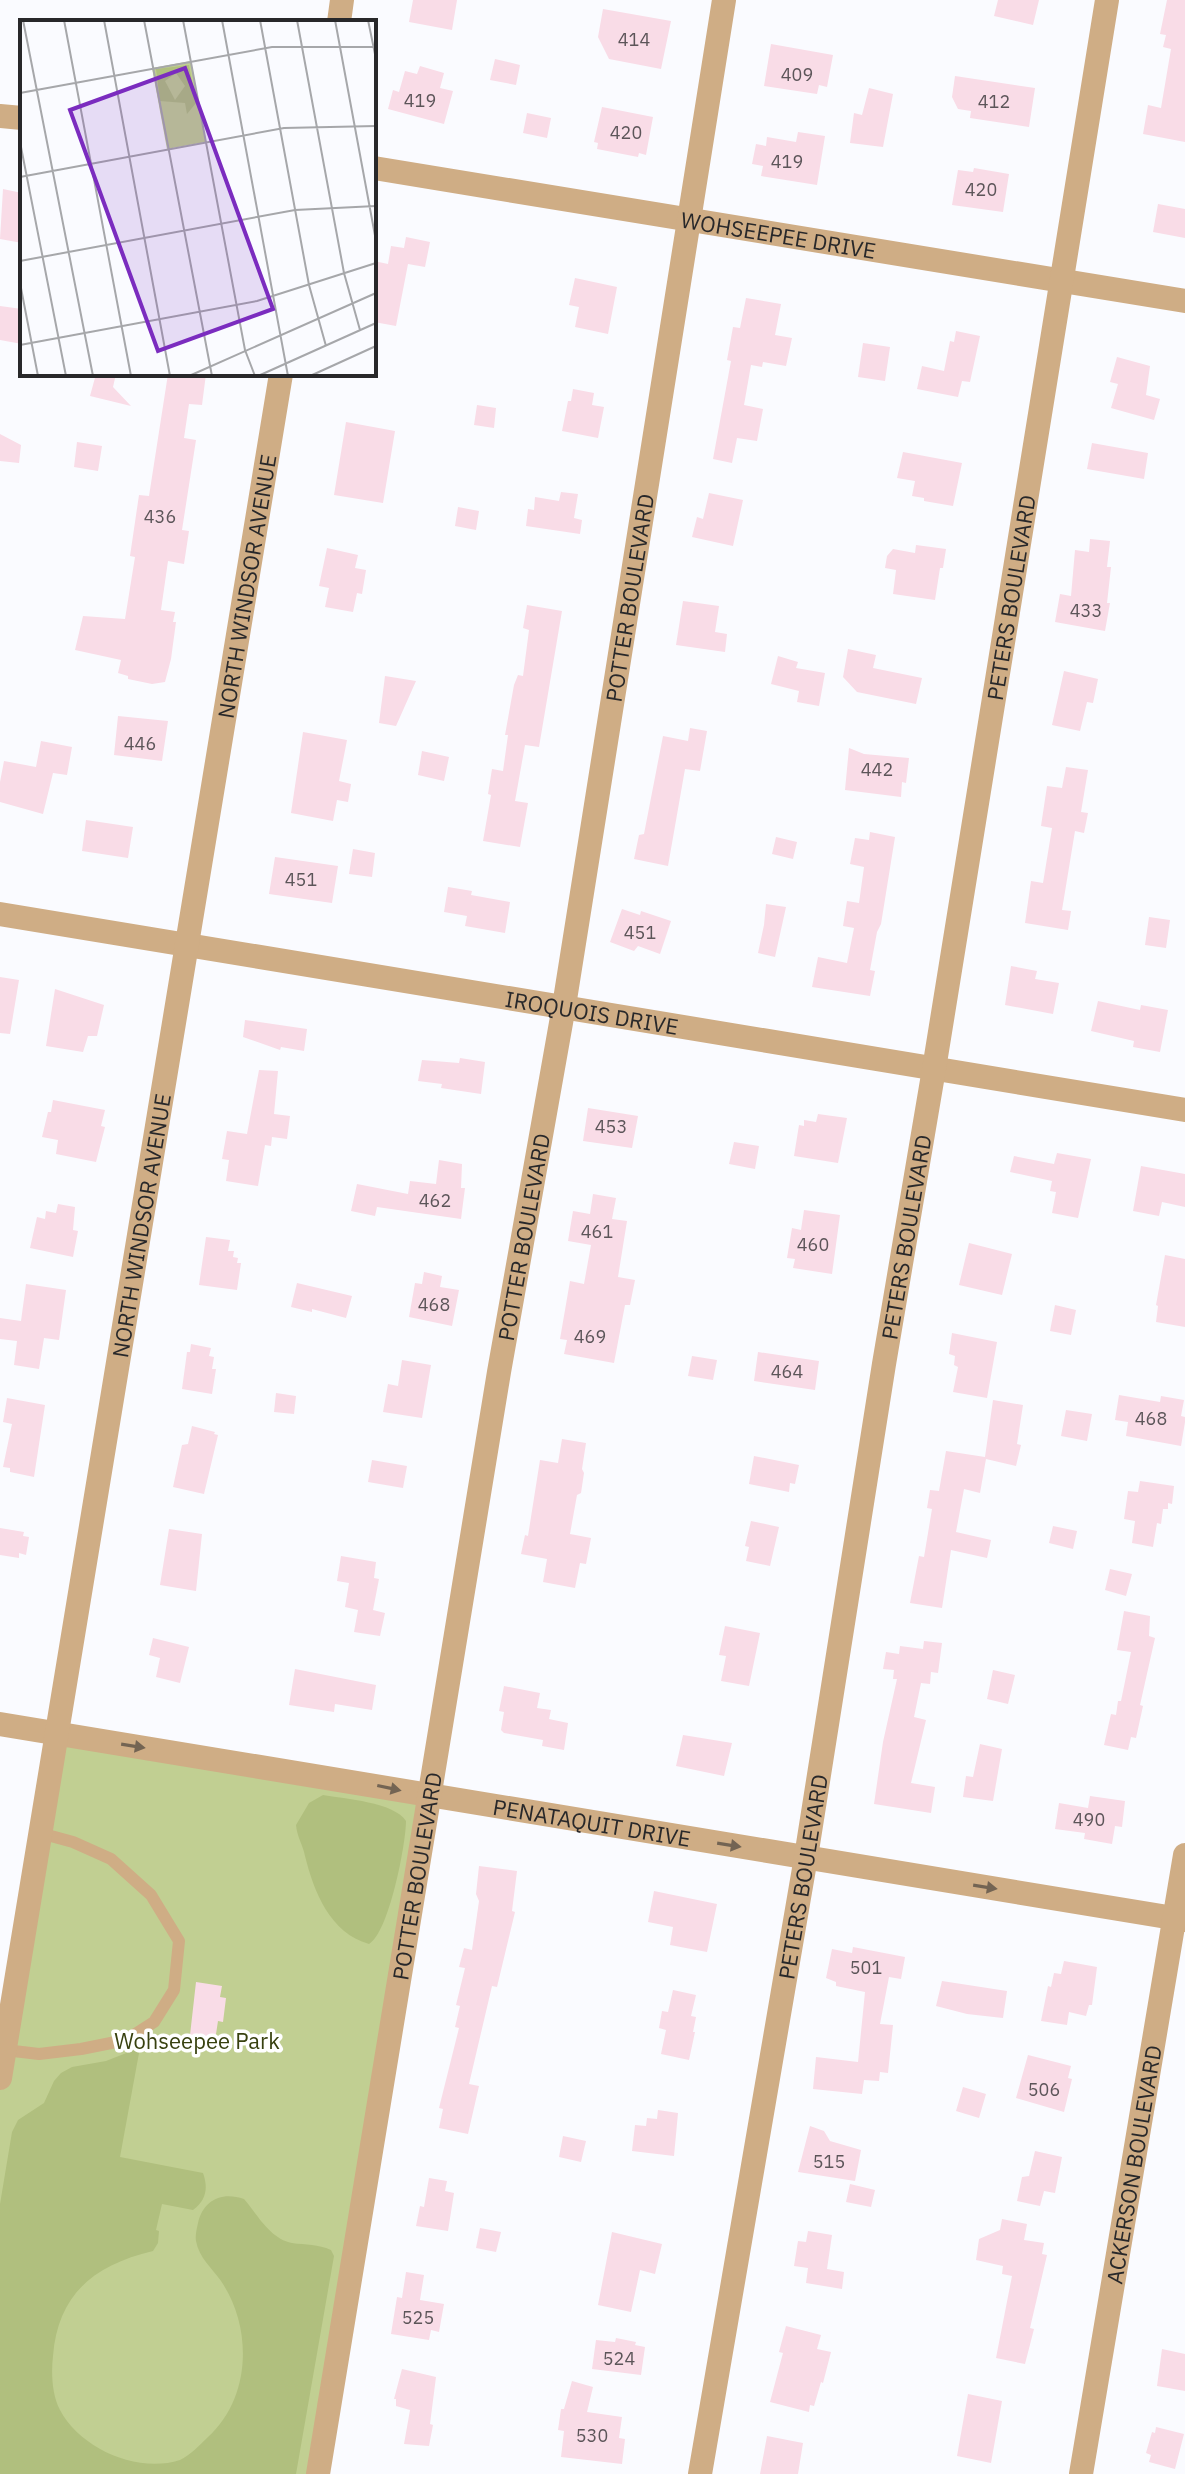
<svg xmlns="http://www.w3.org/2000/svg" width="1185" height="2474" font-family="'IBM Plex Sans',sans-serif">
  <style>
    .green { fill: #c1cf92 }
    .forest { fill: #b0bf7e }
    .building { fill: #f9dce7 }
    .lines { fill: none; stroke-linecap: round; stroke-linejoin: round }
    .service { stroke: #cfad85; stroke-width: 12 }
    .minor { stroke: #cfad85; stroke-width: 24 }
    .tertiary { stroke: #cfad85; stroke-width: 24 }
    .oneway { fill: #736453 }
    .labels { text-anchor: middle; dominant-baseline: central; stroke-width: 7; stroke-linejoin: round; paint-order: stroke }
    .number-label { font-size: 18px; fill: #5c5559 }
    .street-label { font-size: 22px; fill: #28282a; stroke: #fff }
    .park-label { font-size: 22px; fill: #384110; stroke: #fff }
    .inset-road { fill: none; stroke: #a6a7aa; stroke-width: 2 }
    .view { fill: #7b2cbf; fill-opacity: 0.15; stroke: #7b2cbf; stroke-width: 4 }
    .inset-edge { fill: none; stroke: #28282a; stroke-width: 4 }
  </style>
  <rect width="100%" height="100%" fill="#fafbff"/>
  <path class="green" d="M56,1733L430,1797L318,2474H0V2073Z"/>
  <path class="forest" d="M323,1795C345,1799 394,1802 406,1821C406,1844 389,1933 369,1944C330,1933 314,1892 305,1856C303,1845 297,1837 296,1825L309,1803Z
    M134,2050L139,2053L120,2157L203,2173C208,2187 207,2200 193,2210L162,2204L156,2230L159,2231L158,2243L153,2251C94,2265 58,2294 53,2356C51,2373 52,2395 60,2410C80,2448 137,2474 180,2460C190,2455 200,2445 208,2437C251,2398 253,2328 221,2281C212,2268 199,2258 196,2241C195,2235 197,2228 198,2223C203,2200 222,2191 244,2199C257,2214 270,2239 292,2243C306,2245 318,2244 331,2250L334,2256L296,2474H0V2204L12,2132L18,2120L44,2103L54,2081L61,2073L72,2067L106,2061Z"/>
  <path class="building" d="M413,0H457L452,30L409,22Z
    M998,0H1039L1033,25L994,16Z
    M1167,0H1185V142L1143,134L1148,105L1161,108L1171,49L1163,47L1166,35L1160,34Z
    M603,9L671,21L661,69L609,59L598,37Z
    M771,44L833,55L827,87L819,85L817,94L764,86Z
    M495,59L520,65L516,85L490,80Z
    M420,66L444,73L440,88L453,91L444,124L388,109L393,90L399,92L405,71L417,74Z
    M955,76L1035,88L1029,127L970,118L971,111L958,109L952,97Z
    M869,88L893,94L883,147L850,143L854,113L862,115Z
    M602,107L653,117L646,155L639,153L638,157L597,149L598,143L594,142Z
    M527,113L551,118L547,138L523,133Z
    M798,132L825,136L817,185L761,176L763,166L752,164L756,144L766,146L767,137L796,142Z
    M974,168L1009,174L1003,212L952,205L958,170L973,172Z
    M3,189L22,193V243L0,239Z
    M1158,204L1185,209V238L1153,232Z
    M406,237L430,242L425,267L408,264L396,326L374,322V261L388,264L391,246L404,248Z
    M575,278L617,287L608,334L575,327L579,307L569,305Z
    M746,298L781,304L775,335L792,338L786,366L763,362L762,367L751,365L744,405L763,409L757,441L737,438L732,463L713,459L731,361L727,360L733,327L740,328Z
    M0,306L22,309V344L0,340Z
    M956,331L980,336L970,382L962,381L958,397L917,389L922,366L944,371L950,341L954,342Z
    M863,343L890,347L885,381L858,377Z
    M1117,357L1150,366L1146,395L1160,399L1154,420L1111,408L1118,384L1110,382Z
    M96,374H116L113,387L131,406L90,396Z
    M168,374H206L202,405L189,404L184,438L196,440L182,530L189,531L184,564L168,561L161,610L175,612L173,622H176L171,659L165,682L152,684L128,679V676L118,673L121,660L75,650L83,616L125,619L135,557L130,556L139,495L149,496Z
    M573,389L594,393L592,405L604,407L598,438L562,431L568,401H571Z
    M477,405L496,408L494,428L474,425Z
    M346,422L395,431L383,503L334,495Z
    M0,434L21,445L19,463L0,461Z
    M77,442L102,446L98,471L74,467Z
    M1092,443L1148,453L1144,479L1087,469Z
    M903,452L962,463L953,506L924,501V498L912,496L915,481L897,478Z
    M561,492L578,494L574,518L582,520L580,534L526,526L528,509L534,510L535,497L559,501Z
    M709,493L743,500L733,546L692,537L697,517L703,519Z
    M458,507L479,511L476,530L455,526Z
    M1090,539L1110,541L1107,567H1111L1107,603H1110L1105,631L1055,622L1060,594L1071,596L1075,550L1089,552Z
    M916,545L946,549L943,568H940L935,600L893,594L896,570L885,568L887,556L893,549L915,553Z
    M327,548L358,555L355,568L366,570L362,594L357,593L353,612L325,607L329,588L319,586Z
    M683,601L719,606L715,632L727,634L725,652L676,645Z
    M527,605L562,611L539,747L525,745L515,801L528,803L520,847L483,841L491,795L488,794L492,769L503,771L508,735H505L514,685L518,675L523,676L529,630L523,628Z
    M848,649L876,655L873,668L922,678L916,704L857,692L843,677Z
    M778,656L798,662L796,668L825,673L819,706L797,702L799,691L771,684Z
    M1064,671L1098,679L1093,703L1087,702L1080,731L1052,725Z
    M385,676L416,681L396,726L379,723Z
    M118,716L168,721L162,761L114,755Z
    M690,728L707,731L700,771L685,769L668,866L634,859L639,835L644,834L663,736L688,741Z
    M303,732L347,740L339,781L351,784L348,802L337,800L333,821L291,813Z
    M41,741L72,747L67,775L53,773L43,814L0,802V782L4,761L36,767Z
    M849,748L864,754L909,758L906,783L902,782L901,797L845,790Z
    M422,751L449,757L444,781L418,775Z
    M1066,767L1088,770L1081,812L1088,813L1084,833L1075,831L1062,910L1071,911L1068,930L1025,923L1031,881L1043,883L1052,828L1041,826L1047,786L1062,788Z
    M86,820L133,827L128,858L82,851Z
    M870,832L895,837L881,924L877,932L870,970L875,971L870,996L812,987L818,957L847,963L854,928L843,926L847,901L859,903L864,867L850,864L855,838L869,840Z
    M776,837L797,842L793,859L772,854Z
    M353,849L375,853L372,877L349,874Z
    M275,857L338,866L332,903L269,894Z
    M448,887L472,891L471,895L510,902L505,933L465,926L467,916L444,912Z
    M766,904L786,907L775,957L758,953L764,925Z
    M622,909L640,915L641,911L671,921L660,954L638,946L634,951L610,942Z
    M1149,917L1170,920L1166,948L1145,945Z
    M1011,966L1037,971L1035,979L1059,983L1053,1014L1005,1005Z
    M0,977L19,980L10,1034L0,1033Z
    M55,989L104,1005L97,1036H88L83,1052L46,1046Z
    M1098,1001L1140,1010L1141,1005L1168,1010L1160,1052L1133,1047L1134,1041L1091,1031Z
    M245,1020L307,1029L304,1051L281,1047L280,1050L243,1037Z
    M460,1058L485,1062L481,1094L441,1088L442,1084L418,1081L422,1060L459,1063Z
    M259,1070L278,1071L274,1114L290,1116L287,1139L272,1137L271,1146L265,1145L258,1186L226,1181L229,1160L222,1159L227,1131L247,1134Z
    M53,1100L105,1110L101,1126L105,1127L96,1162L56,1154L58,1140L42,1137L48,1112H51Z
    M588,1108L638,1116L632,1148L583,1141Z
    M818,1114L847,1118L838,1163L794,1156L799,1125L804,1126V1120L816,1122Z
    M734,1142L759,1146L755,1169L729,1164Z
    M1057,1153L1091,1159L1078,1218L1052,1213L1056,1192L1050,1191L1052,1181L1010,1172L1014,1156L1054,1164Z
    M439,1160L462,1164L461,1188H465L461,1219L377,1207L375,1216L351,1211L357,1184L408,1194L410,1181L436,1184Z
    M1141,1166L1185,1174V1207L1162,1202L1159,1216L1133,1211Z
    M593,1194L616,1198L612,1219L627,1221L618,1277L635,1280L630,1305H625L614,1363L564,1354L567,1340L560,1339L570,1281L584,1284L591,1245L568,1241L573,1211L590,1214Z
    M58,1204L75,1207L73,1230L78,1231L73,1257L30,1248L37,1217L45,1219L46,1211L56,1213Z
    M804,1210L840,1215L832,1274L793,1268L795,1259L787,1258L792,1228L801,1230Z
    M206,1237L230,1240L228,1251H234L233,1257L238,1258L237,1263H241L237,1290L199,1285Z
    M969,1243L1012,1254L1002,1295L959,1285Z
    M1165,1255L1185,1259V1327L1156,1322L1158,1306L1156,1305Z
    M424,1272L442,1276L440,1287L459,1290L452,1326L409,1317L415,1283L422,1284Z
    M297,1283L352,1296L346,1318L312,1309V1312L291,1307Z
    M26,1284L66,1290L59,1340L44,1338L39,1369L14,1365L17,1341L0,1339V1318L21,1321Z
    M1055,1305L1076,1310L1071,1335L1050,1331Z
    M952,1333L997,1342L987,1398L953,1392L958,1367L954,1365L955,1356L949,1354Z
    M191,1344L211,1348L209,1356L214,1357L212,1369H216L212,1394L182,1389L187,1352H190Z
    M758,1352L819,1361L815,1390L754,1381Z
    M692,1356L717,1360L713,1380L688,1376Z
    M402,1360L431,1365L422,1418L383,1412L388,1384L398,1386Z
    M276,1393L296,1396L294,1414L274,1412Z
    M1119,1395L1160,1402L1161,1396L1184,1400L1181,1416L1185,1417V1422L1181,1446L1126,1436L1128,1422L1115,1420Z
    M7,1398L45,1405L34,1477L10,1472V1468L3,1467L12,1424L3,1422Z
    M993,1400L1023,1405L1017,1444L1021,1445L1016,1466L986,1459L980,1493L964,1489L956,1532L991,1540L987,1558L951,1550L942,1608L910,1603L919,1556L924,1557L932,1509L927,1508L930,1490L939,1491L946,1451L985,1457Z
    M1066,1410L1092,1414L1087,1441L1061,1436Z
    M192,1426L215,1432L214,1434L218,1435L204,1494L173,1487L182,1445L188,1444Z
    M562,1439L586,1443L582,1469L584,1473L581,1493L577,1495L570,1534L591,1538L586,1564L580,1563L575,1588L543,1582L547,1559L521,1554L525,1535L528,1536L540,1460L558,1463Z
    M754,1456L799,1465L795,1484L790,1483L789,1492L749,1484Z
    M372,1460L407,1466L403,1488L368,1482Z
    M1140,1481L1174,1486L1172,1504L1168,1503V1509H1163L1161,1524L1157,1523L1153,1547L1132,1543L1135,1521L1124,1519L1128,1491L1138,1492Z
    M751,1521L779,1527L770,1566L746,1561L749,1547L745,1546Z
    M1053,1526L1077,1531L1073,1549L1049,1543Z
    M0,1528L24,1532L23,1536L29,1537L26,1555L19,1553V1558L0,1555Z
    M169,1529L202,1534L196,1591L160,1585Z
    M341,1556L376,1562L374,1578L379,1579L373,1610L385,1613L380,1636L354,1632L358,1610L345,1607L349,1583L337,1581Z
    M1110,1569L1132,1574L1126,1596L1105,1590Z
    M1124,1611L1150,1616L1149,1636L1155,1638L1140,1705L1143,1706L1136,1738L1131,1737L1128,1750L1104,1745L1111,1714L1116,1715L1118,1701H1121L1131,1652L1117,1650Z
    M725,1626L760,1633L749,1686L721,1681L726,1656L719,1655Z
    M153,1638L189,1647L180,1683L156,1677L160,1658L149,1655Z
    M924,1641L942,1643L938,1673L931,1672L930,1684L921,1683L914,1717L926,1720L911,1783L935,1787L931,1813L874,1804L883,1742L897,1679H893L894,1670L883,1669L886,1652L899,1654L900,1646L923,1649Z
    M295,1669L376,1685L372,1710L335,1704L334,1712L289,1705Z
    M993,1670L1015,1675L1008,1704L987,1699Z
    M504,1686L540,1693L537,1708L551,1710L549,1719L568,1723L564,1750L542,1746L543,1740L504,1733L501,1730L504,1712L499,1711Z
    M683,1735L732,1743L724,1776L676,1766Z
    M980,1744L1002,1749L993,1801L963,1797L966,1776L973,1777Z
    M1090,1796L1125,1801L1122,1827L1115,1826L1112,1844L1084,1839L1085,1833L1055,1829L1059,1803L1088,1808Z
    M479,1866L517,1871L512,1911L515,1912L497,1987L492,1986L469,2084L479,2086L468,2134L439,2128L443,2109L439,2108L459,2028L455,2027L460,2006L456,2005L465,1968L459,1967L464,1948L472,1950L479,1901L476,1894Z
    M654,1891L717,1904L707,1952L670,1945L673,1927L648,1922Z
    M853,1947L905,1957L901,1979L889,1977L880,2024L893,2025L888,2073L880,2072L879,2081L864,2080L862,2094L813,2089L816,2057L858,2062L865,1992L836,1986V1982L826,1978L832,1949L852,1953Z
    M1064,1961L1097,1967L1092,2005H1089L1086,2016L1069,2012L1067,2025L1041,2021L1048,1986L1051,1987L1054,1973L1061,1974Z
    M942,1981L1007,1991L1003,2018L967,2014L936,2006Z
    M196,1982L222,1986L220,1997L226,1998L223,2022L218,2021L214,2047L189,2044Z
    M673,1990L696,1995L691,2016L696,2017L693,2032H695L689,2060L661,2054L666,2030L659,2028L662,2011L668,2012Z
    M1028,2055L1071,2066L1068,2078L1072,2079L1064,2112L1016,2098Z
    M963,2087L986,2094L979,2118L956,2111Z
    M658,2110L678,2113L674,2156L632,2151L635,2125L646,2126L647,2118L657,2119Z
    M810,2126L824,2131L830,2141L861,2150L855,2181L798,2172Z
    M563,2136L586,2141L581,2162L559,2157Z
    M1035,2151L1062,2157L1055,2193L1044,2191L1040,2206L1017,2201L1022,2177L1029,2176Z
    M429,2178L447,2181L445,2191L454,2193L448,2231L416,2226L420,2206L424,2207Z
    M850,2184L875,2190L871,2207L846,2202Z
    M1002,2219L1027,2224L1024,2240L1044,2243L1042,2254L1047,2255L1030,2328L1034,2329L1025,2364L996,2358L1012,2276L1002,2274L1003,2266L976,2260L979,2239L1000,2230Z
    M480,2228L501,2232L496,2252L476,2248Z
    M808,2231L832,2235L827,2269L844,2272L842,2289L806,2283L808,2268L794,2266L798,2241L806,2242Z
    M612,2232L662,2244L655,2274L640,2270L631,2312L598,2305Z
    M406,2272L424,2275L420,2300L444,2304L439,2332L431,2330L429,2340L391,2334L397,2297L402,2298Z
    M786,2326L821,2335L817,2349L831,2352L823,2383L821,2382L814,2406L810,2405L809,2412L770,2402L783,2353L779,2352Z
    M616,2338L636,2342L635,2345L645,2347L641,2375L592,2369L596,2340L615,2342Z
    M1162,2349L1185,2354V2391L1157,2386Z
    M402,2369L436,2377L430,2424L433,2425L429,2446L404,2444L410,2410L396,2406V2399H394Z
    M572,2381L593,2387L587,2412L622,2417L619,2438L625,2439L622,2464L561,2457L564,2431L558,2430L561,2409H564Z
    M968,2394L1002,2401L991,2463L957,2456Z
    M1156,2427L1184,2434L1175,2469L1149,2462L1151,2455L1146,2453L1152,2432L1155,2433Z
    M767,2436L803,2443L798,2474H760Z"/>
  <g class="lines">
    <path class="service" d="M5,2050L39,2054L81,2049L126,2040L154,2022L174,1990L179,1941L151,1895L111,1859L73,1842L40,1833"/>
    <g class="minor">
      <path d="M0,116L22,118"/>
      <path id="s1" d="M374,168L1185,301"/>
      <path id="s2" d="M0,914L1185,1110"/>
      <path id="s3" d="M0,1724L1185,1920"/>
      <path id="s4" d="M318,2474L499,1372L564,1006L724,0"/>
      <path id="s5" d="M700,2474L806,1857L884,1364L934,1069L1107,0"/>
      <path id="s6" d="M1081,2474L1185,1855"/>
    </g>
    <g class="tertiary">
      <path d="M339,22L342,0"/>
      <path id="s7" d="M0,2078L281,374"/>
    </g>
  </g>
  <defs><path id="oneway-solid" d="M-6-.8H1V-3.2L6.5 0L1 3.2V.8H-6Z" transform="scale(2)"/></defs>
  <g class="oneway">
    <use href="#oneway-solid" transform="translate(133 1746) rotate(9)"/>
    <use href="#oneway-solid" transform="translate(389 1788) rotate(12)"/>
    <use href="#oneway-solid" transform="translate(729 1845) rotate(9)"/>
    <use href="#oneway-solid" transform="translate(985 1887) rotate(9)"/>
  </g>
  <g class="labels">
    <g class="number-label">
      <text x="634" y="39">414</text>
      <text x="797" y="74">409</text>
      <text x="420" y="100">419</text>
      <text x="994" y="101">412</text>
      <text x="626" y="132">420</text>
      <text x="787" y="161">419</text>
      <text x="981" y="189">420</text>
      <text x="160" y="516">436</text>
      <text x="1086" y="610">433</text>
      <text x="140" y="743">446</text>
      <text x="877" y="769">442</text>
      <text x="301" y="879">451</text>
      <text x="640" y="932">451</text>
      <text x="611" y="1126">453</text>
      <text x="435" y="1200">462</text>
      <text x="597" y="1231">461</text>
      <text x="813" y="1244">460</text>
      <text x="434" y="1304">468</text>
      <text x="590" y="1336">469</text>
      <text x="787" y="1371">464</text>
      <text x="1151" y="1418">468</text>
      <text x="1089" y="1819">490</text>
      <text x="866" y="1967">501</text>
      <text x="1044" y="2089">506</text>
      <text x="829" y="2161">515</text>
      <text x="418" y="2317">525</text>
      <text x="619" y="2358">524</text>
      <text x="592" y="2435">530</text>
    </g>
    <g class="street-label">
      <text stroke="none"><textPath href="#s1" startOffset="410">WOHSEEPEE DRIVE</textPath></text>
      <text stroke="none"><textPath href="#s7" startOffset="1512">NORTH WINDSOR AVENUE</textPath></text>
      <text stroke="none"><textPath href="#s4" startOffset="1902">POTTER BOULEVARD</textPath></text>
      <text stroke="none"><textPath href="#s5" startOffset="1902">PETERS BOULEVARD</textPath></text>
      <text stroke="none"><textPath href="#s2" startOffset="600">IROQUOIS DRIVE</textPath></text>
      <text stroke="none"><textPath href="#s7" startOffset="864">NORTH WINDSOR AVENUE</textPath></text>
      <text stroke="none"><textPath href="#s4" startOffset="1254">POTTER BOULEVARD</textPath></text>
      <text stroke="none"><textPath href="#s5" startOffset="1254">PETERS BOULEVARD</textPath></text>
      <text stroke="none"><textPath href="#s3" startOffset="600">PENATAQUIT DRIVE</textPath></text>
      <text stroke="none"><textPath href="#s4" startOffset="606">POTTER BOULEVARD</textPath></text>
      <text stroke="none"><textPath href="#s5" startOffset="606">PETERS BOULEVARD</textPath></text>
      <text stroke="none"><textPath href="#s6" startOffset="314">ACKERSON BOULEVARD</textPath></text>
    </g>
    <g class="park-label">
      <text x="197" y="2040">Wohseepee Park</text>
    </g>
  </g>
  <g transform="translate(20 20)">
    <rect width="356" height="356" fill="#fafbff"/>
    <path d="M171,41L186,122L147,129L132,48Z" fill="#c1cf92"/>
    <path d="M169,45L176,83L167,94L165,83L140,81L136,49ZM156,53L165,66L155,80L145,61Z" fill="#b0bf7e" fill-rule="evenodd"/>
    <path class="inset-road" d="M3,0L73,356M44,0L111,356M84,0L150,356M124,0L192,356M163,0L225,330L235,356M202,0L268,356M240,0L289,265L306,326M277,0L324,253L340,310M315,0L356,221M348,0L356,39M0,73L252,27H353M0,122L46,356M0,157L264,108L356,106M0,241L275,190L356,186M0,263L18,356M0,325L237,281L356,243M169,356L356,273M238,356L356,303M290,356L356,326"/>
    <path class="view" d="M165,48L253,289L138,331L50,90Z"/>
    <rect width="356" height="356" class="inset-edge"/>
  </g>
</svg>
